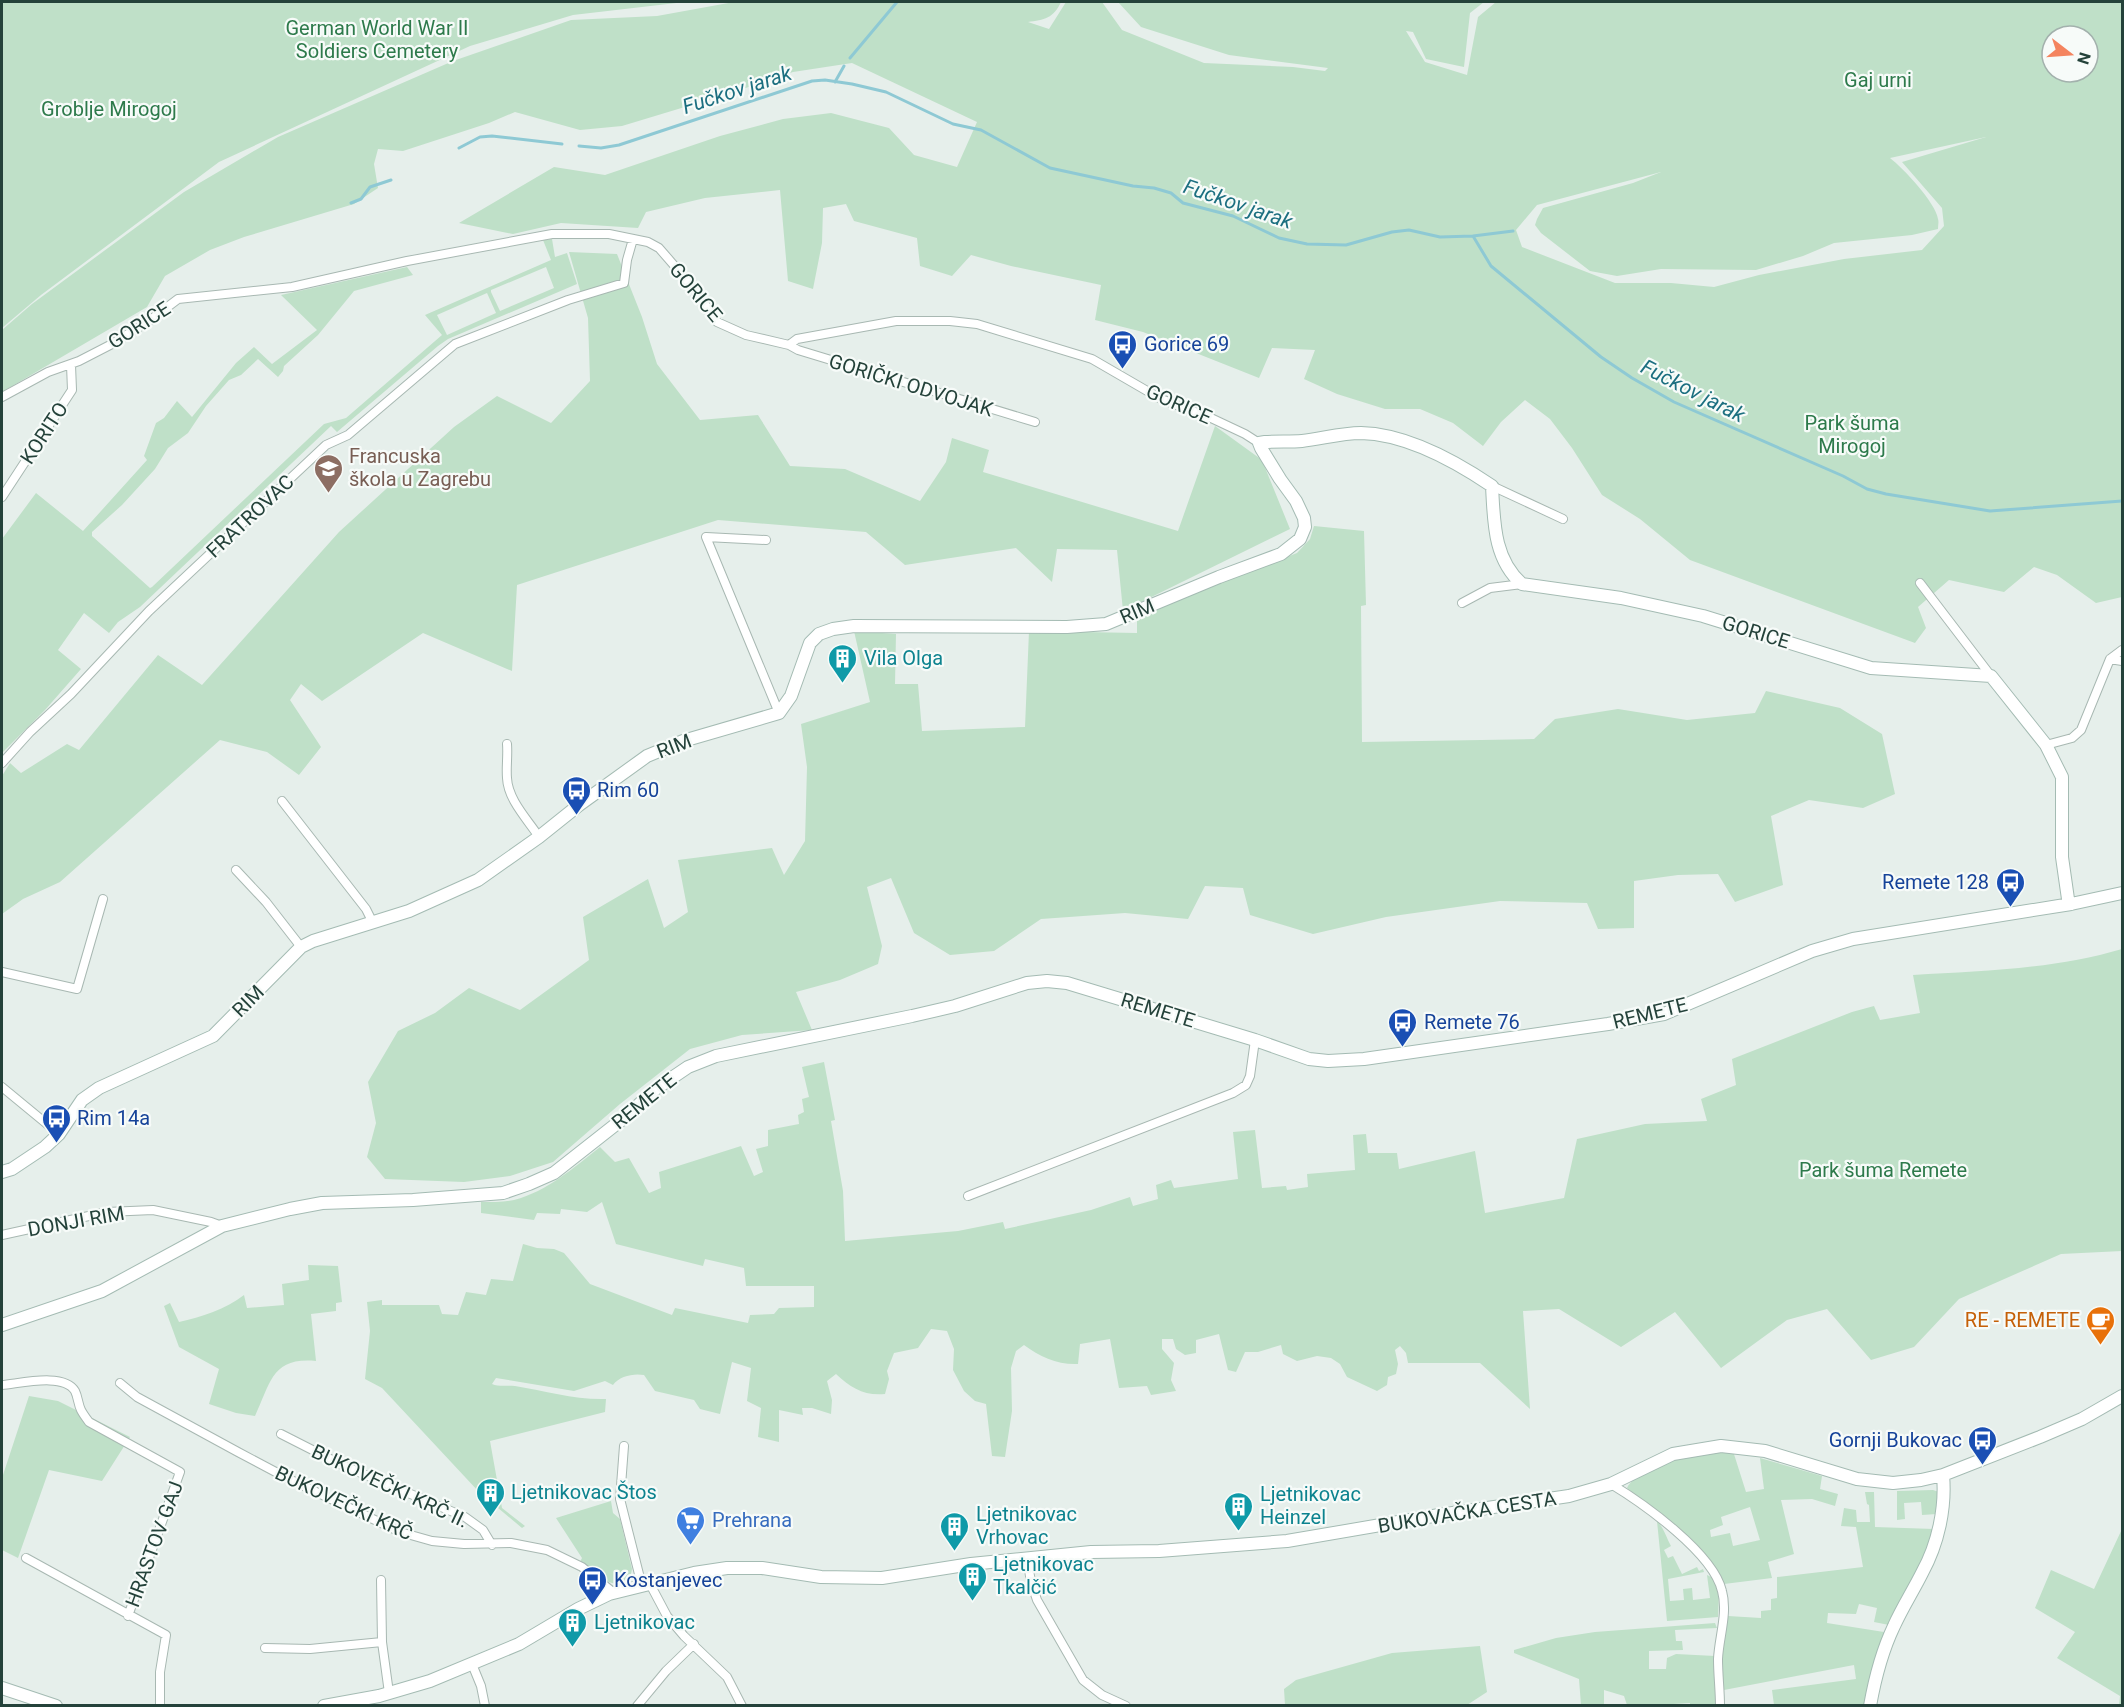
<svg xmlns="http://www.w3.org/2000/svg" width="2124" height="1707" font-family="Roboto,sans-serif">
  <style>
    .green { fill: #bfe0c8; fill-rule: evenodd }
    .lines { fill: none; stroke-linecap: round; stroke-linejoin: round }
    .stream { stroke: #8ec9d4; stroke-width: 3 }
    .street-casing { stroke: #a8b8b2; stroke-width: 10 }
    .secondary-casing { stroke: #a4bbb3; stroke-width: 14 }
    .street { stroke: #fff; stroke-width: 8 }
    .secondary { stroke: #fff; stroke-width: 12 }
    .labels { text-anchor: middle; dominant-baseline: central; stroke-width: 4.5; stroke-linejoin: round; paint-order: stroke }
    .park-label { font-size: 20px; fill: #2d7a4b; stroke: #f7fbf9 }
    .street-label { font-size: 20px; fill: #24423a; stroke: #f7fbf9 }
    .transit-label { font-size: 20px; fill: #164399; stroke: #f7fbf9; text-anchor: start }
    .education-label { font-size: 20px; fill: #785e54; stroke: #f7fbf9; text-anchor: start }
    .culture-label { font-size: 20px; fill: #0d838f; stroke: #f7fbf9; text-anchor: start }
    .food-label { font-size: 20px; fill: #c56008; stroke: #f7fbf9; text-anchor: end }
    .shop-label { font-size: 20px; fill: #366cbe; stroke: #f7fbf9; text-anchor: start }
    .water-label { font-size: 21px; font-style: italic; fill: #1c6f80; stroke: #f7fbf9 }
  </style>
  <rect width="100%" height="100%" fill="#e6efeb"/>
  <path class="green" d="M2,2H685L573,15L470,46L219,162L41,295L2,328Z
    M734,2H1061C1054,18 1044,20 1028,22L1049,29L1066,2H1102L1122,30L1204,63L1293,67L1325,71L1328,68L1229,55L1141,27L1118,2H1484L1470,13L1464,67L1426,59L1413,32L1406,31L1425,62L1467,75L1478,17L1496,2H2122V597L2096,603L2057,575L2034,567L2004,592L1949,580L1918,607L1926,628L1915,643L1690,560L1640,519L1602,495L1572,448L1550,419L1525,400L1501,422L1483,446L1453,423L1420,409H1385L1337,394L1304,379L1315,350L1272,348L1259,378L1143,332L1095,320L1101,285L1011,266L971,255L952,276L920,266L917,238L854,221L846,204L823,208L822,243L813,289L788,281L780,190L705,198L646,212L638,228L561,223L513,234L459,223L554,167L605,175L720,136L783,119L831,113L889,128L914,155L957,167L977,122L852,63L793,72L731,93L622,126L580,130L515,112L489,123L403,151L378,149L374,164L378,188L354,204L244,237L210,250L165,276L147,307L2,392V330L32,304L184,192L278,137L453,61L571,20L657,16ZM2052,36H2088V72H2052ZM1986,137L1902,162L1942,208L1944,226L1922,250L1844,259L1759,275L1714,287L1671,283H1615L1522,247L1516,230L1537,205L1661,172L1633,183L1543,208L1537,219L1535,225L1541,233L1590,271L1617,276L1661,269L1756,270L1803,256L1834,243L1912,235L1938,229C1938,225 1939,222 1938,219C1936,203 1903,168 1890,158Z
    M552,239L555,257L567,253L577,284L448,339L438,346L337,432L331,426L140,607L118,622L109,633L84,613L58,650L81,669L45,710L2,753V539L36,493L83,531L147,460L144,456L156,423L164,418L177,401L192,417L236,363L254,347L272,364L317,330L281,295L407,267L413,275L354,291L318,335L284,366L283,371L278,377L258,359L241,375L229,380L206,406L188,433L168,448L155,469L122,505L92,532V536L150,588L152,587L324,424L346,418L442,335L425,315L551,260L543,240ZM546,267L554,288L500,311L491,292V290ZM487,293L496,313L447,335L437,315Z
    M569,252L617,254L642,317L657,364L700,420L758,415L790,466L845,469L920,501L946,462L952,438L989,450L983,472L1178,531L1215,426L1262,460L1290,529L1123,611L1117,550L1057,549L1052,582L1016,548L905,565L866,532L718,520L517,585L512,671L423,633L322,701L301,684L290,700L321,747L299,775L267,752L220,740L60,882L23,899L2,914V776L10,763L21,773L67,744L79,750L158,655L202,685L339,532L454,427L497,396L551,423L590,381L588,318Z
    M1314,526L1364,531L1366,605L1361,606L1362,742L1534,739L1555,719L1618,709L1687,720L1755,713L1766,691L1840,708L1882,734L1895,794L1863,808L1809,800L1771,816L1783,885L1735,902L1718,874L1678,875L1634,881V928L1598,929L1587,903L1500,901L1386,917L1313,934L1250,915L1243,888L1205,886L1188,919L1125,913L1041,919L994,951L950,955L914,933L891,878L867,887L882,946L878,964L840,980L796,992L812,1030L742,1035L690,1049L620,1104L553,1162L510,1176L464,1182L385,1179L367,1157L376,1123L368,1082L398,1031L435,1013L469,988L520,1010L589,960L583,917L648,879L664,928L688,912L678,860L772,848L784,875L805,841L807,767L801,724L870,702L854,631L896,634L895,684H918L922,731L1025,727L1029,631L1137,633V616L1297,553L1310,539Z
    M2122,949V1251L2061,1254L1959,1299L1914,1347L1871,1360L1827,1309L1787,1320L1721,1368L1675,1312L1621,1347L1559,1309L1523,1311L1530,1409L1480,1363H1408L1406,1353L1400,1346L1395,1350L1398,1364L1396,1374L1388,1377L1387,1385L1377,1391L1347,1377L1340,1364L1331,1358L1317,1356L1297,1361L1283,1354L1281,1345L1258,1352H1245L1236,1372L1228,1370L1219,1334L1196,1340V1353L1185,1355L1176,1349L1173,1339H1162V1349L1174,1363L1171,1380L1176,1391L1151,1395L1147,1386L1119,1388L1110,1339L1080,1344L1078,1364C1058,1365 1040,1357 1024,1345L1016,1351L1011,1368L1012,1411L1005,1457L992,1456L986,1404L975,1401L964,1391L953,1370L954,1349L947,1331L931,1329L918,1348L894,1353L887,1371L889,1379L885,1394C864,1396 851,1388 836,1374L827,1381L832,1400L831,1414L812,1408H802L803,1415L779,1410V1442L758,1437L761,1408L747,1401L751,1368L732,1362L720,1414L700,1409L694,1400L655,1391L644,1375C634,1373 619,1376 613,1385L605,1381L574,1391L496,1378L492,1384C499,1387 507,1385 515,1386C546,1391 575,1400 606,1399L605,1412L490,1441L502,1508L525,1526L522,1528L479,1492L382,1388L365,1379L370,1331L367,1302L382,1300V1305H439L442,1314L458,1315L466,1292L486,1295L491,1279L513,1281L523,1244L537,1248L554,1249L564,1253L590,1284L672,1315L675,1308L748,1323L750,1315L774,1314L779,1308L814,1307V1286H746L744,1268L705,1259L703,1266L616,1244L602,1202L587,1212L561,1209L560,1214L537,1213L534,1220L481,1213V1202C492,1202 504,1202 514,1200C548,1191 573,1168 600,1147L615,1162L629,1158L649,1193L661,1188L659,1172L741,1146L754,1176L763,1172L756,1149L768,1146V1130L799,1124L798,1115L804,1112L802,1099L809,1097L802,1067L824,1062L835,1120L831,1121L843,1191L845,1241L958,1231L1003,1222L1005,1229L1091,1210L1130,1197L1133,1206L1158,1199L1156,1185L1171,1180L1174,1188L1238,1179L1233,1132L1255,1130L1262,1188L1286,1186L1287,1190L1308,1187L1307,1174L1355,1170L1353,1135L1366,1134L1368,1153H1397L1399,1169L1475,1151L1485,1213L1564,1198L1577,1139L1645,1124L1707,1121L1701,1099L1736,1085L1732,1059L1852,1012L1874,1006L1880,1020L1920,1013L1913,975C1983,971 2055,969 2122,949Z
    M308,1265L338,1266L342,1302L336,1303V1311L311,1314L316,1361C272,1357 271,1382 255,1416L236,1413L209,1404L219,1369L179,1347L164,1306L170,1303L179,1322C201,1317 226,1309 244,1295L247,1308L284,1305L282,1284L309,1280Z
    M29,1396L58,1401L130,1437L102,1481L49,1470L18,1558L2,1550V1478Z
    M1733,1451L1746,1492L1764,1489L1760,1458L1822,1476L1820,1489L1838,1494L1835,1506L1812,1499L1781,1500L1794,1554L1768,1562L1772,1578L1724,1584L1710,1560L1679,1531L1627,1488C1630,1481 1637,1478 1644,1474C1676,1457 1697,1452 1733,1451ZM1750,1507L1760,1540L1733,1546L1730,1533L1711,1537L1710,1530L1723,1525L1721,1517Z
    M1933,1490L1939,1492L1937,1514L1922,1515L1921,1502L1904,1503L1905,1519L1897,1520V1491Z
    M1865,1492H1874L1875,1527L1934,1529L1921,1566L1889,1625L1874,1622L1877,1608L1859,1604L1856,1614L1828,1613L1827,1623L1884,1632L1873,1665L1864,1705H1774L1772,1690L1856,1679L1854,1665L1724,1690L1721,1664L1728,1616L1761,1618V1611L1771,1610V1599L1777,1598V1577L1863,1567L1856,1527L1841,1526L1844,1508L1856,1510L1857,1522H1870L1869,1505L1867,1504Z
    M611,1501L613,1513L620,1519L632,1569C627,1603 592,1571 580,1562L582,1558L556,1518Z
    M1657,1521C1664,1528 1666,1537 1671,1546L1664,1550L1668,1558L1673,1556L1682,1574L1697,1567L1699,1571L1703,1569L1704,1572L1668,1579L1670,1601L1684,1600L1683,1589L1692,1588L1693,1600L1710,1598L1707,1575L1713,1578L1719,1595L1718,1617L1667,1621Z
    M2122,1529V1705L2119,1706L2120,1696L2057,1658L2075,1632L2035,1608L2051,1570L2094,1589Z
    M1715,1623L1717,1628L1675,1630L1676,1641H1682L1683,1650L1649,1651V1669H1666L1667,1658L1676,1654L1715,1656V1705H1690V1703L1674,1704V1706L1627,1705L1624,1696L1604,1690V1705H1581L1579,1679L1514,1653V1650L1556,1638L1595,1632Z
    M1480,1646L1487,1692L1467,1705H1285L1284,1689L1296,1680L1392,1653Z"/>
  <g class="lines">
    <path class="stream" d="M850,58L897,2
      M835,82L844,66
      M579,146L601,148L619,145L812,81L825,80L852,84L886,92L953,124L981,130L1050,168L1133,186L1154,188L1171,193L1183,203L1233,216L1279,238L1307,244L1346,245L1392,232L1409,230L1440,237L1473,236L1491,266L1601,357L1632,378L1674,402L1843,476L1867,489L1886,494L1990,511L2122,501
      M459,148L480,137L492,136L562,144
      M351,203L361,199L370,187L391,180
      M1473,236L1513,231"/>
    <defs>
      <path id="street" d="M789,345L798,350L1035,422
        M2,397L48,372L79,361L112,344L149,321L178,299L292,287L407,261L552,234H609L648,242L659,248L672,263L699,295L717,322L746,335L789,345L797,339L896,321H950L977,324L1092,359L1161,399L1211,418L1245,434L1259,443
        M1492,486L1563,519
        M2,497L72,390L71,365
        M766,540L706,537L779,713
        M1920,583L1991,676
        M1462,603L1490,588L1522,584
        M2110,659L2122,661
        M507,744C508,756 506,767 507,778C508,800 528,820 539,837
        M2046,745L2072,738L2081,730L2110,659L2122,650
        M2,763L30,732L71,694L149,611L326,445L348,435L455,344L568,300L624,283L627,260L633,239
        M282,801L366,909L372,921
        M236,870L266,902L301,947
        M2,972L77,989L103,899
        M2,1087L59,1134
        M968,1196L1233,1093L1246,1085L1250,1076L1255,1040
        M2,1235L107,1212L153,1210L211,1222L222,1226
        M120,1383L137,1397L238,1452L287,1478L400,1532L432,1541L464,1544L511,1543L547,1550L582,1567L614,1593
        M2,1385C18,1384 64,1372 75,1391C78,1397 78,1404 81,1410C83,1414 86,1418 89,1422L180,1472L128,1616
        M281,1434L342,1465L465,1517L483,1530L492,1545
        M624,1446L620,1499L642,1586
        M1611,1484C1644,1504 1713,1553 1722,1591C1728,1613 1719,1637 1718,1659C1718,1675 1720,1690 1720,1706
        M26,1558L166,1635L160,1672V1706
        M1027,1558L1031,1582L1037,1600L1083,1680L1102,1695L1126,1706
        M381,1580L382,1642L389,1693
        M650,1584L667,1616L684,1636L727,1677L742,1706
        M265,1648L310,1649L382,1642
        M472,1664L481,1686L485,1706
        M637,1706L666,1671L694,1644"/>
      <path id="secondary" d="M2,1172L12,1169L45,1147L59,1134L82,1100L99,1088L213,1036L301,947L313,941L409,911L478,880L539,837L579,805L647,756L683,741L779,713L791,696L810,643L819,634L833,629L854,626L1067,627L1106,624L1219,577L1281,554L1300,539L1305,527L1304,518L1296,501L1280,479L1261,448L1259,443L1265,442C1277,441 1290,442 1302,441C1321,439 1341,433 1361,433C1406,434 1455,461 1492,486C1494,520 1493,559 1522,584L1621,598L1703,616L1871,668L1991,676L2046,745L2062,777V857L2068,899L2071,904
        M2,1325L102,1291L222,1226L290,1209L322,1203L413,1200L503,1193L529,1184L554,1173L629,1114L654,1090L688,1067L716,1056L912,1016L955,1006L1027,983L1047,981L1067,983L1255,1040L1309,1059L1328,1061L1364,1059L1608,1024L1664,1014L1812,951L1853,939L2071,904L2122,893
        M2,1688L56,1706
        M324,1706L379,1696L430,1681L519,1644L578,1609L609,1594L694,1573L727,1568H762L821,1577L882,1578L971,1564L1091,1552L1159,1551L1287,1541L1439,1515L1569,1496L1611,1484L1673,1454L1721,1446L1765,1451L1857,1479L1893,1483L1921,1480L1943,1475L2040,1437L2082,1419L2122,1396
        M1870,1706C1875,1678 1882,1651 1894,1626C1902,1608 1913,1591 1922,1573C1938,1544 1946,1508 1943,1475"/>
    </defs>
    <use href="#street" class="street-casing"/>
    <use href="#secondary" class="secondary-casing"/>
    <use href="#street" class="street"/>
    <use href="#secondary" class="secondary"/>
  </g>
  <defs>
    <symbol id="bus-pin" viewBox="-11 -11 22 30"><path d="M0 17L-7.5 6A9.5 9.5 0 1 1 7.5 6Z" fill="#1a4fb4" stroke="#f7fbf9"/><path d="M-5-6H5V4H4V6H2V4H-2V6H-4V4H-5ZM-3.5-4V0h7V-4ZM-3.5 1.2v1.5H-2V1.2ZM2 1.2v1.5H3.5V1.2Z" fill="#fff"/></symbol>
    <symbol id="school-pin" viewBox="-11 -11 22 30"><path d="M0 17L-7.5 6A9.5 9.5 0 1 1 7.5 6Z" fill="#8d6e63" stroke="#f7fbf9"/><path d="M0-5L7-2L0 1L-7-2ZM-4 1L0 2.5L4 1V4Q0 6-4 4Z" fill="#fff"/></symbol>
    <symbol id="building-pin" viewBox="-11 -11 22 30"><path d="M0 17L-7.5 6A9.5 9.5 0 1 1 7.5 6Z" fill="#0f9aa8" stroke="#f7fbf9"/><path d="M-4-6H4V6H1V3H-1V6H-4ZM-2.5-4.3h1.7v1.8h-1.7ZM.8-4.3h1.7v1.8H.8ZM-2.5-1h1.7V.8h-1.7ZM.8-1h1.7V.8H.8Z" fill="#fff"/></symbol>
    <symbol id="cafe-pin" viewBox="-11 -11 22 30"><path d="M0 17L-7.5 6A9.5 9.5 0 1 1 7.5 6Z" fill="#e8710a" stroke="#f7fbf9"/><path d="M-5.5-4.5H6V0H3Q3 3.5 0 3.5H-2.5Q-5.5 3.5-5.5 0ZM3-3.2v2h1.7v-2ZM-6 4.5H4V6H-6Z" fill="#fff"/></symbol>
    <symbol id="supermarket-pin" viewBox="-11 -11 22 30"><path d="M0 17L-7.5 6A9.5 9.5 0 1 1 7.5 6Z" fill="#3f7fe0" stroke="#f7fbf9"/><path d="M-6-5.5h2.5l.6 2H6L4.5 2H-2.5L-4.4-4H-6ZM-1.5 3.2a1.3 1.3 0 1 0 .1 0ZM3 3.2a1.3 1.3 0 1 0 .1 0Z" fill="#fff"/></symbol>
  </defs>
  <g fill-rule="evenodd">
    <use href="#bus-pin" x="1106" y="328" width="33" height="45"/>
    <use href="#school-pin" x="312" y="452" width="33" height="45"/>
    <use href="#building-pin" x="826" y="642" width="33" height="45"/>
    <use href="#bus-pin" x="560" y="774" width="33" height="45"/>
    <use href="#bus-pin" x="1994" y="866" width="33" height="45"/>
    <use href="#bus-pin" x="1386" y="1006" width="33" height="45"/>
    <use href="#bus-pin" x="40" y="1102" width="33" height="45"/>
    <use href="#cafe-pin" x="2084" y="1304" width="33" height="45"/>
    <use href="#bus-pin" x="1966" y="1424" width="33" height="45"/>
    <use href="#building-pin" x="474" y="1476" width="33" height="45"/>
    <use href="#building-pin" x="1222" y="1490" width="33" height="45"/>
    <use href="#supermarket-pin" x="674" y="1504" width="33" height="45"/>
    <use href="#building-pin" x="938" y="1510" width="33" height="45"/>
    <use href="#building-pin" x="956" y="1560" width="33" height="45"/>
    <use href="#bus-pin" x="576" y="1564" width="33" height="45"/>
    <use href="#building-pin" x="556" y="1606" width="33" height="45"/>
  </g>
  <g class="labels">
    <g class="park-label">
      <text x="377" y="28">German World War II<tspan x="377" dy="23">Soldiers Cemetery</tspan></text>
      <text x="1878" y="80">Gaj urni</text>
      <text x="109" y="109">Groblje Mirogoj</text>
      <text x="1852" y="423">Park šuma<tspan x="1852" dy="23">Mirogoj</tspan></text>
      <text x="1883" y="1170">Park šuma Remete</text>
    </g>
    <g class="street-label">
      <text transform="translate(696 292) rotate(50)">GORICE</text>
      <text transform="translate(139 325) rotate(-33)">GORICE</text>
      <text transform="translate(911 385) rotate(17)">GORIČKI ODVOJAK</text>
      <text transform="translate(1179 404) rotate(24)">GORICE</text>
      <text transform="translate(44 433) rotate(-57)">KORITO</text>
      <text transform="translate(250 516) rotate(-43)">FRATROVAC</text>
      <text transform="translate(1137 611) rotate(-23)">RIM</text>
      <text transform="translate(1756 632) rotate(17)">GORICE</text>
      <text transform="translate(674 746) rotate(-21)">RIM</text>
      <text transform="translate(248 1001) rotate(-45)">RIM</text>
      <text transform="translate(1158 1010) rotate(17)">REMETE</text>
      <text transform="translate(1650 1013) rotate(-14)">REMETE</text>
      <text transform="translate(644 1101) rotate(-39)">REMETE</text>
      <text transform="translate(76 1221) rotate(-10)">DONJI RIM</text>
      <text transform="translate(390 1486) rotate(25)">BUKOVEČKI KRČ II.</text>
      <text transform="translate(344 1503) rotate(25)">BUKOVEČKI KRČ</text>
      <text transform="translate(1467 1512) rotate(-9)">BUKOVAČKA CESTA</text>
      <text transform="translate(154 1544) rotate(-70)">HRASTOV GAJ</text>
    </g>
    <g class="transit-label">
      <text x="1144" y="344">Gorice 69</text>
      <text x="597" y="790">Rim 60</text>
      <text x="1989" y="882" text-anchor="end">Remete 128</text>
      <text x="1424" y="1022">Remete 76</text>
      <text x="77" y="1118">Rim 14a</text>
      <text x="1962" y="1440" text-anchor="end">Gornji Bukovac</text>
      <text x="614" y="1580">Kostanjevec</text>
    </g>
    <g class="education-label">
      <text x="349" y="456">Francuska<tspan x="349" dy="23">škola u Zagrebu</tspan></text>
    </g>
    <g class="culture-label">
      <text x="864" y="658">Vila Olga</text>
      <text x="511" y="1492">Ljetnikovac Štos</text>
      <text x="1260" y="1494">Ljetnikovac<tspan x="1260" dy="23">Heinzel</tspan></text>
      <text x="976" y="1514">Ljetnikovac<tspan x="976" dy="23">Vrhovac</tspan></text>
      <text x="993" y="1564">Ljetnikovac<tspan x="993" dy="23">Tkalčić</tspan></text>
      <text x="594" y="1622">Ljetnikovac</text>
    </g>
    <g class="food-label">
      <text x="2080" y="1320">RE - REMETE</text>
    </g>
    <g class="shop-label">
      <text x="712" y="1520">Prehrana</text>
    </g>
    <g class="water-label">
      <text transform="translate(737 90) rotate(-18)">Fučkov jarak</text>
      <text transform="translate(1238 204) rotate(19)">Fučkov jarak</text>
      <text transform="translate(1693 391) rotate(27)">Fučkov jarak</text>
    </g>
  </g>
  <rect width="2124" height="1707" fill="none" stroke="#24423a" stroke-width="6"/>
  <g transform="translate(2070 54) rotate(107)"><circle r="28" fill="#f7fbf9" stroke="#a3b1ad" stroke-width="1.5"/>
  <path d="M0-4.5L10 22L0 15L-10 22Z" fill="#f4845f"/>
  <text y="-9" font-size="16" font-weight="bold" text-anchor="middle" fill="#24423a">N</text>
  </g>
</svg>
